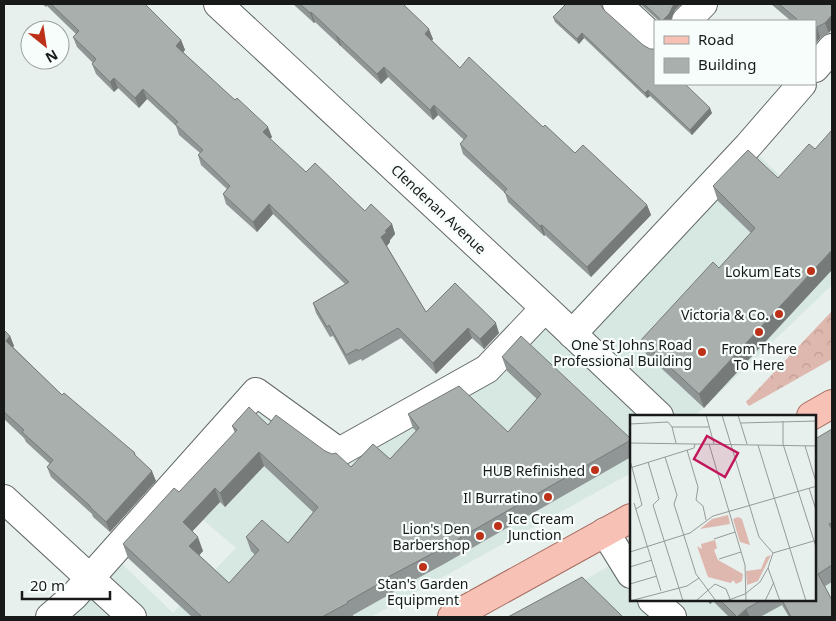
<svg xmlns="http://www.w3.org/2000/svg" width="836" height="621" font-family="'Noto Sans',sans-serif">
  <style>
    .built { fill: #d7e7e1 }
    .park { fill: url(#park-crowns) }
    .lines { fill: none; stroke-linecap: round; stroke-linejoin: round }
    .minor-casing { stroke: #616865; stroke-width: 30 }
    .major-casing { stroke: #a66c5f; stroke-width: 30 }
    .minor { stroke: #fff; stroke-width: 28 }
    .major { stroke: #f8c1b6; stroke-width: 28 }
    .wall { fill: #909695; fill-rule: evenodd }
    .shaded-wall { fill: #767a79 }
    .building { fill: #a8afad; stroke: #767a79; fill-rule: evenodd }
    .poi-dot { fill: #bd3118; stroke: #f6fdfa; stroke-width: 2 }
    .labels { text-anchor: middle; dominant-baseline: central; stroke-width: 4.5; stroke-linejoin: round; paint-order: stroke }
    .street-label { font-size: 14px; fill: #181a19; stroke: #f6fdfa }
    .poi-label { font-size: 14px; fill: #181a19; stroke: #f6fdfa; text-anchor: end }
    .inset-road { fill: none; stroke: #959a98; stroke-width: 1 }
    .view { fill: #c2185b; fill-opacity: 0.15; stroke: #c2185b; stroke-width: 2.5 }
    .inset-edge { fill: none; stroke: #181a19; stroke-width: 2.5 }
  </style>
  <defs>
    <pattern id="park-crowns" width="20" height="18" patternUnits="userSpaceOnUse" patternTransform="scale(1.25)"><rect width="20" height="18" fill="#deb7ae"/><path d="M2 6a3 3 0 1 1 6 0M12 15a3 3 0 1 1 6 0" fill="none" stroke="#be9d95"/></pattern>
  </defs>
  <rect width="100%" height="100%" fill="#e8f0ed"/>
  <path class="built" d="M753,150L832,225V285L695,416H631V473L371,617H36L68,586L118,560L173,613L236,548L173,494L275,392L335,446L517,332L527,321L584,307Z
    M832,441V617H517L631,554V600H815Z"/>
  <path class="park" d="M832,311V359L749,406L746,402Z"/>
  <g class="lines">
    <defs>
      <path id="minor" d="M218,4L545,308L659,416
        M617,4L655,39
        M686,21L703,4
        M815,68L832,48
        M572,334L748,146L802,84
        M4,499L132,617
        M605,532L631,574
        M652,600L672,617
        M50,617L74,596L256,392L339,452L487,369L545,308"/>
      <path id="major" d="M811,416L832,404
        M452,617L631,518"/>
    </defs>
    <use href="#minor" class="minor-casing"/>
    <use href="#major" class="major-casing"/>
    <use href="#minor" class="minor"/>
    <use href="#major" class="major"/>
  </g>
  <path class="wall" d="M42,4H145L181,40L185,50L183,52L272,137L270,139L306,172L365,211L392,224L395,234L390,240V242L387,246L426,312L499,333L484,349L472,338L436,374L401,338L362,361L361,359L349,365L333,336L330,337L316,313L313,303L345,284L273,214L257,232L226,204L223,194L227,189L201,165L198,155L200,153L179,135L176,126L147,99L139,108L118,88L114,92L96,74L92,64L93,63L77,47L73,37L76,34L47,6L46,7Z
    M293,4H403L433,39L432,41L460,68L543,127L575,153L647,205L651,215L591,277L545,235L544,236L508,202L505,193L463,154L460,144L464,140L438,115L433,120L388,77L381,84L315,22L314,23Z
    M640,4H681L675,10L671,19L669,21H659Z
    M771,4H832L829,33L820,38L815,44V21H791Z
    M602,6L655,84L712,113L692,135L650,96L647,98L584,38L579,44L555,22L553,17Z
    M778,178L704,408L646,354L641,340L719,268L751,233L718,201L713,186Z
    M4,330L10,336L14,346L13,347L62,395L135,453L136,457L156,481L110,532L93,517L92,514L51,477L47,467L50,464L26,442L24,438L4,419Z
    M502,357L631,439V457L444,564L394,591V592L353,615V617H192L128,558L123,544L179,492L235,433L232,426L268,425L325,451L351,467L390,459L416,431L413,428L408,414L508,432L537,399L507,371ZM264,466L313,512L288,543L246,537L251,551L255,555L229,583L199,555L203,551L192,531L220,502L225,507Z
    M832,429V582L825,586L832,617H789L782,605L760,617H729L713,601L710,604L707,600H815Z"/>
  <path class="shaded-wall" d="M674,4H681L675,10L671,19L669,21H662Z
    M311,12L315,22L314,23L310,13Z
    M832,15V29L829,33L825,23Z
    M817,27L820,38L815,44V30Z
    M429,29L433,39L428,44L425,34Z
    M582,33L584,38L579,44L577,39Z
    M337,35L341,45L340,46L336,36Z
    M181,40L185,50L180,56L176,46Z
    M384,67L388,77L381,84L377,74Z
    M114,78L118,88L114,92L110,82Z
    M143,89L147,99L139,108L135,98Z
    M648,90L650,96L647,98L645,93Z
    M434,105L438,115L433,120L430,110Z
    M710,108L712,113L692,135L690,130Z
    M268,127L272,137L267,142L263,132Z
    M269,204L273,214L257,232L253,222Z
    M647,205L651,215L591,277L587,267Z
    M392,224L395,234L390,240V242L385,248L381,237L385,231Z
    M542,225L545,235L544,236L540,226Z
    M832,250V270L704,408L699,394Z
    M496,323L499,333L484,349L480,339Z
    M468,328L472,338L436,374L433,363Z
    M10,336L14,346L9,351L6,341Z
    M259,452L264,466L225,507L220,493Z
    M152,471L156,481L110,532L106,522Z
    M215,488L220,502L188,536L183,522Z
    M198,537L203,551L195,560L189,546Z
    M709,600H713V601L710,604Z
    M746,609L750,617H738Z"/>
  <path class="building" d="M51,4H145L181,40L176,46L235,100L237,98L268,127L263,132L306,172L315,163L365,211L371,204L392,224L385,231L387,232L381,237L426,312L455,283L496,323L480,339L468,328L433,363L398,328L358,351L357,349L346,355L329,325L327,327L313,303L349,282L269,204L253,222L223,194L230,186L198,155L203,150L175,124L178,122L143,89L135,98L114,78L110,82L92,64L96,59L73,37L79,31Z
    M300,4H403L429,29L425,34L460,68L469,57L543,127L545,125L575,153L583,145L647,205L587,267L542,225L540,226L504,192L507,189L460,144L467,136L434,105L430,110L384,67L377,74L311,12L310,13Z
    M566,4H600L604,10L643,45L650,49H655V84H685L710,108L690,130L648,90L645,93L582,33L577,39L553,17Z
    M644,4H674L669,14L662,21Z
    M779,4H832V15L825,23L817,27L815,30V21H799Z
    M832,130V250L699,394L641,340L713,262L719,268L755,228L713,186L748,150L778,178L809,144L815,149Z
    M4,330L10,336L6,341L62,395L64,393L135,453L134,454L152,471L106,522L90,507V506L47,467L53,460L22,432L24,430L4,412Z
    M521,336L631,439V440L439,550L388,577L389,578L347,602L348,603L322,617H202L123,544L174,488L179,492L237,430L232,426L249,407L268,425L276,415L325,451L332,454L336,453L351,467L373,444L390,459L419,428L408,414L459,386L508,432L541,394L502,357ZM259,452L318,507L288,543L262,520L246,537L259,550L229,583L189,546L198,537L183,522L215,488L220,493Z
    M832,429V523L829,524L832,529V565L818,574L832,600V617H791L782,600H815V439Z
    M582,577L623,617H508Z
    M720,600H762L746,609L737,617Z"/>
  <g class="poi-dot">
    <circle cx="811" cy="271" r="5"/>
    <circle cx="779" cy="314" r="5"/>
    <circle cx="759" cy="332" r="5"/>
    <circle cx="702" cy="352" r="5"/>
    <circle cx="595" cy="470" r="5"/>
    <circle cx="548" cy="497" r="5"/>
    <circle cx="498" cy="526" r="5"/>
    <circle cx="480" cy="536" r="5"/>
    <circle cx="423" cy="567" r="5"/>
  </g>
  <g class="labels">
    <g class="street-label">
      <text transform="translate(439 209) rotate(43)">Clendenan Avenue</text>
    </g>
    <g class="poi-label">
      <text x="801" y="271">Lokum Eats</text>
      <text x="769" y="314">Victoria &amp; Co.</text>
      <text x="692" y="344">One St Johns Road<tspan x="692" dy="16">Professional Building</tspan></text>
      <text x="759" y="348" text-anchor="middle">From There<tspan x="759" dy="16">To Here</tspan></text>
      <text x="585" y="470">HUB Refinished</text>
      <text x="538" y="497">Il Burratino</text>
      <text x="508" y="518" text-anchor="start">Ice Cream<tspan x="508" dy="16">Junction</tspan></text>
      <text x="470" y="528">Lion's Den<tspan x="470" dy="16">Barbershop</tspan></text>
      <text x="423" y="583" text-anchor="middle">Stan's Garden<tspan x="423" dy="16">Equipment</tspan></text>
    </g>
  </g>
  <g transform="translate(630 415)">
    <rect width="186" height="186" fill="#e8f0ed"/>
    <path d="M98,100L100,109L70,114L82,104ZM85,125L87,133L84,135L88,145L113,159L112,166L106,169L103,165L101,168L78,162L67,131L72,134L71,129ZM141,140L128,166L117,170L116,156L131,154L136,142Z" fill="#deb7ae"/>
    <path d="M108,102L112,104L120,130L110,127L103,104Z" fill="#deb7ae"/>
    <path class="inset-road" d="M76,0L84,29M92,0L129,122L143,138L138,153L150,186M108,0L117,29M153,6V29L187,135M111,8L187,6M0,9L38,7L42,12H79M42,12L46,28M0,28L187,31M79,29L115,150L116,186M128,30L176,186M175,31L187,70M57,35L68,72L66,85L73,91L76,105M35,42L47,80L44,89L66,159L86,186M0,45L12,90L6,94M18,47L29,84L23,90L53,186M0,53L64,33L65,29M179,73L187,98M4,88L31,176M84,124L105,117M0,137L60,118L83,101L187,71M143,138L187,125M89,144L111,137M0,152L22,145M0,169L27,161M0,186L57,171L69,163M66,186L85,169L96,174L100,184M96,186L115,179L130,167L138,153M135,186L144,167"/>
    <path class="view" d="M77,21L108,38L95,62L64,44Z"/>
    <rect width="186" height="186" class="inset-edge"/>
  </g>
  <rect width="836" height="621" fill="none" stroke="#181a19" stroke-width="10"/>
  <rect x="654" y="20" width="162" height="65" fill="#f6fdfa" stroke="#9da2a0"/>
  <rect x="664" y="36" width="25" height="8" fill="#f8c1b6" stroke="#9da2a0"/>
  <text x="698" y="45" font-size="15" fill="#181a19">Road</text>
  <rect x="664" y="58" width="25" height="15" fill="#a8afad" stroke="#9da2a0"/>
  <text x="698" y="70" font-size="15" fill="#181a19">Building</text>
  <g transform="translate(45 45) rotate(150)"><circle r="24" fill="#f6fdfa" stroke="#9da2a0"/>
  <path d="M0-4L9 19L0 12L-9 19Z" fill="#bd3118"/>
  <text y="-8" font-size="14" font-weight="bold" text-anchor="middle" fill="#181a19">N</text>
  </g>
  <path d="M22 591v8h88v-8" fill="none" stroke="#181a19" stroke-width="2.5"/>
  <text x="30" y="591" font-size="15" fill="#181a19" stroke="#f6fdfa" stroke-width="4" paint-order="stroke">20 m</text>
</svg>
